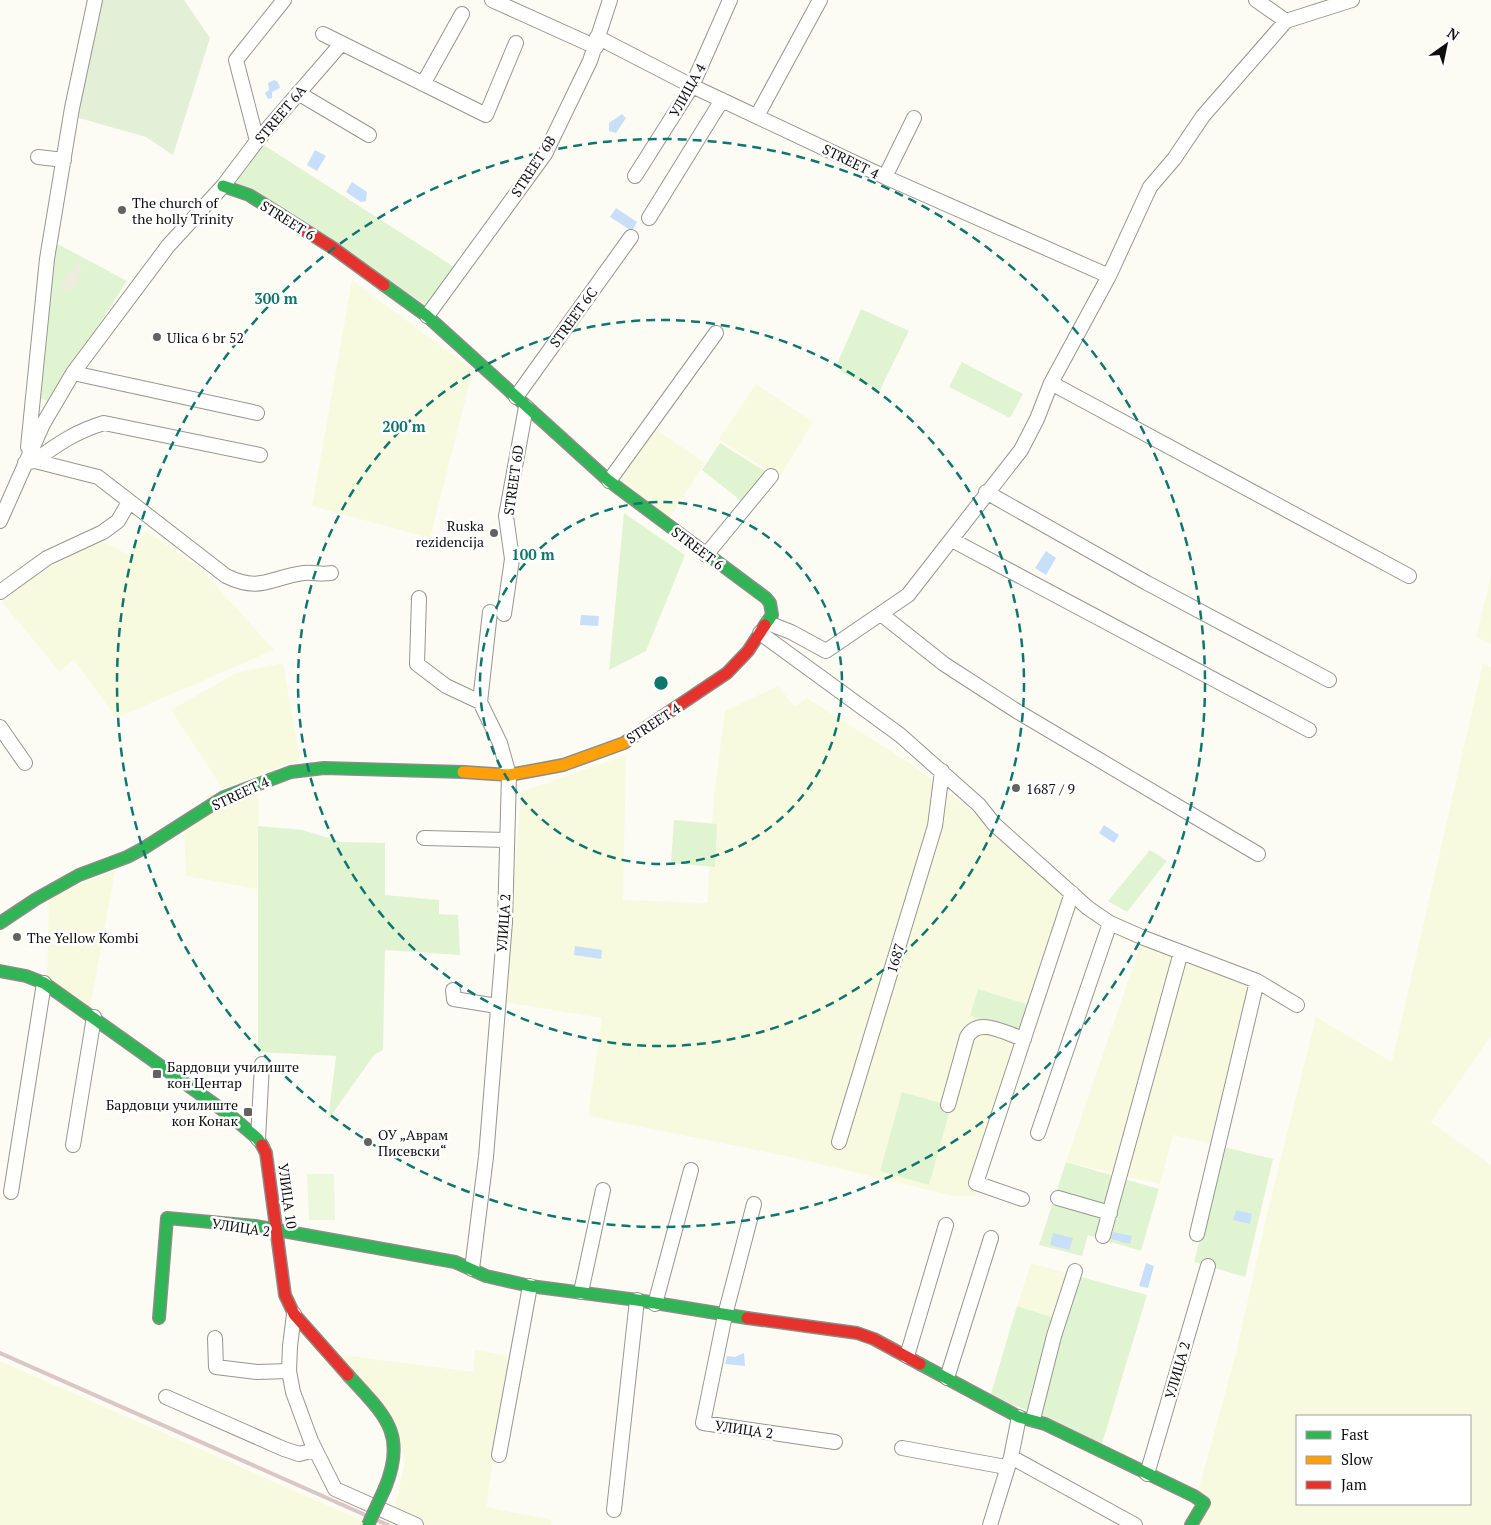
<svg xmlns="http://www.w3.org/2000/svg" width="1491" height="1525" font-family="'PT Serif',serif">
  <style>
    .farmland { fill: #f8fadf; fill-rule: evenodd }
    .green { fill: #e0f4d2 }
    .cemetery { fill: #e4efd7 }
    .pitch { fill: #ebf8dc }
    .plaza { fill: #edecdf }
    .water { fill: #c8dff9 }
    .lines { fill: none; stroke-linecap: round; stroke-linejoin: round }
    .street-casing { stroke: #969692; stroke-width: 16 }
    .fast-casing { stroke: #8c8c89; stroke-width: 14 }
    .slow-casing { stroke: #8c8c89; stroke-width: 14 }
    .jam-casing { stroke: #8c8c89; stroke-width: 14 }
    .street { stroke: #fffffd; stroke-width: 14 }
    .fast { stroke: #30b455; stroke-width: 11 }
    .slow { stroke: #ff9f0a; stroke-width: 11 }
    .jam { stroke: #e5322d; stroke-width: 11 }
    .rail { stroke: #dac7c3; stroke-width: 4 }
    .fast-bridge-casing { stroke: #8c8c89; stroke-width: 14; stroke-linecap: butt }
    .fast-bridge { stroke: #30b455; stroke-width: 11 }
    .ring { fill: none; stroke: #0f766e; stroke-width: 2.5; stroke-dasharray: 9 6 }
    .poi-dot { fill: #62625f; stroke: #fff; stroke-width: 2 }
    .labels { text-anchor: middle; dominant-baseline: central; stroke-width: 5; stroke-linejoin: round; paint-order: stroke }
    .street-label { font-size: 14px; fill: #0f0f0f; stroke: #fff }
    .poi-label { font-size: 14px; fill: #0f0f0f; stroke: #fff; text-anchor: start }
    .centre { fill: #0f766e; stroke: #fff; stroke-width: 2.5 }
    .ring-label { font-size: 15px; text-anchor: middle; font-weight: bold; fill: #0f766e; stroke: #fff; stroke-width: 5; stroke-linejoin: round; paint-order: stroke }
  </style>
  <rect width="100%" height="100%" fill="#fcfcf4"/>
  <path class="farmland" d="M352,280L473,370L430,538L312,506Z
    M756,384L813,422L779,478L719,439Z
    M654,428L705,463L668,520L620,480L621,476Z
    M146,531L199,567L274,650L116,718L74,659L60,672L2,602L33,577L99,540L129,555Z
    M1491,576V644L1476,637Z
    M283,663L300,759L223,789L171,710L236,673Z
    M1483,663L1491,667V1036L1431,1122L1491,1165V1525H1184L1193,1510L1235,1357L1268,1210L1316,1017L1392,1062ZM1297,1416H1470V1504H1297Z
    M778,686L795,707L807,698L911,764L1101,909L1254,981L1214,1144L1173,1135L1160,1184L1066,1162L1140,946L1109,933L1078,909L1066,928L975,1196H954L791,1157L588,1116L602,1018L504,1002L521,792L626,755L623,900L707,903L714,796L725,711Z
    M259,793L257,889L186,876L184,829L224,806Z
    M115,871L89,1014L47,983L49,895Z
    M1031,1263L1071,1274L1058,1319L1017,1306Z
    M475,1350L509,1356L486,1507L552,1520L551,1525H391L405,1460L395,1424L334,1354L473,1372Z
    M0,1361L372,1525H0Z"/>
  <path class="green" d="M259,142L456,268L434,301L426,305L232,180Z
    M54,242L127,281L49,402L36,396Z
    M861,309L909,331L880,390L843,373L837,364Z
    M962,362L1023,394L1010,418L949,387Z
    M720,443L769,474L745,504L702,470Z
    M624,513L685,555L646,651L609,670Z
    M674,820L717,824L715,867L671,863Z
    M258,826L303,830L341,842L385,843V895L439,900V914L458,915L460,955L385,950L383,1050L374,1055L328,1120L336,1056L258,1052Z
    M1150,850L1167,861L1127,912L1108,901Z
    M978,989L1029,1005L1020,1032L970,1016Z
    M902,1092L951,1106L929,1185L880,1171Z
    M1224,1147L1273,1159L1245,1277L1194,1262Z
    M1066,1162L1159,1189L1141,1251L1088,1235L1082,1256L1039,1245Z
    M1078,1276L1147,1295L1101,1447L1036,1416Z
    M1017,1306L1058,1319L1032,1412L990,1397Z"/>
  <path class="cemetery" d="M98,0H184L210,38L173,155L146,137L72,116Z"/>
  <path class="pitch" d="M307,1174H334L335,1220H309Z"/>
  <path class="plaza" d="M77,262L82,264L77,274L80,276L71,292L61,287L70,271L72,272Z"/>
  <path class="water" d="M274,80L278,82L280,88L272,92V98L268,99L265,93L269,90L268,83Z
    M622,114L626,118L616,133L609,131V123Z
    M315,150L326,156L317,171L307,165Z
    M352,182L367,192L366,201L361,202L346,192Z
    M616,208L637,222L632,231L610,217Z
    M1046,551L1056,558L1046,575L1035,568Z
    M581,615L599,616L598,626L580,625Z
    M1104,825L1119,835L1114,843L1099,833Z
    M575,946L602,950L601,959L574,955Z
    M1236,1210L1252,1214L1250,1224L1233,1220Z
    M1113,1232L1132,1236L1130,1244L1111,1239Z
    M1053,1233L1073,1238L1069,1250L1050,1245Z
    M1146,1263L1154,1266L1148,1288L1139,1286Z
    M744,1353L745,1366L725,1364L727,1356L735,1357Z"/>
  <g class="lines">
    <defs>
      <path id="street" d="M492,0L596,47
        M1256,0L1286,21
        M323,34L486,115L516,43
        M597,37L692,86L885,177L1109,276
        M423,84L462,14
        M298,93L369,135
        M757,116L820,0
        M257,141L236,60L284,0
        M38,157L64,160
        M635,176L692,86L730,0
        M885,177L914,118
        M649,218L722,100
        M427,316L545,154L590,61L610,0
        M73,373L257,413
        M1051,383L1409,576
        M516,397L631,237
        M28,447L47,259L72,108L95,0
        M35,461C57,444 77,431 104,423L260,455
        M25,463L35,461L98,477L226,576C261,593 271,577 304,573C313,572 322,575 331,573
        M609,481L716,333
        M986,492L1147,583L1329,680
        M0,521L43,424L73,373L168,246L223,186L257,141L341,44
        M952,540L1309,730
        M706,555L771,476
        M0,592L47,558L103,532L118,521L129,502
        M419,598L417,664L446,686L480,702
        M504,614L512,559L506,516L526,407
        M881,614L944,664L1015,710L1258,854
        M768,623L791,632L826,651L908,595L1021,450L1037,419L1051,383L1109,276L1150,187L1174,159L1203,116L1286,21L1352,0
        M760,633L900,735L979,805L994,824L1088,908L1110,923L1144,938L1257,981L1297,1005
        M0,727L25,763
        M424,838L507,840
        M453,990L454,999L497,1006
        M948,1105L967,1037C979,1016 1006,1034 1024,1039
        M1038,1133L1110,923
        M258,1139L262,1064
        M839,1142L935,826L942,771
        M73,1145L94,1017
        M11,1192L44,983
        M1058,1198L1110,1213
        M1022,1199L976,1183L1072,893
        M754,1204L725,1315L703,1423L835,1442
        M1197,1234L1257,981
        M1103,1236L1181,952
        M472,1269L486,1157L505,922L509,775L500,743L480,702L490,612
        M581,1292L603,1190
        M655,1304L691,1170
        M294,1314L290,1346L289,1371L293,1392L311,1441L335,1489L416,1525
        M215,1338L216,1367L257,1372L289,1371
        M907,1356L946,1225
        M947,1378L991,1238
        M166,1397L284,1449L299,1454L315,1450
        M1033,1419L1054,1336L1075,1271
        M902,1448L1006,1467
        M499,1455L530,1286
        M1011,1457L1135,1525
        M1147,1474L1208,1266
        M614,1510L637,1300
        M990,1525L1011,1457L1019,1417"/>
      <path id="fast" d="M223,186L249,195L281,215
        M384,285L427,316L609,481L766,598L770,603L772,615L765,625
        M0,923L36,899L79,875L127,857L144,848L224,797L291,772L324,768L463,772
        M0,971L26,976L44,983L231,1116L258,1139L262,1145
        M159,1318L167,1218L255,1226L455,1262L486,1276L530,1286L637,1300L747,1318
        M920,1364L1019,1417L1045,1424L1194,1496L1204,1503L1191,1525
        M348,1375C383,1414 408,1432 385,1488"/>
      <path id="slow" d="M463,772L509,775L563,765L624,743L663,716"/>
      <path id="jam" d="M281,215L333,248L384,285
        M663,716L727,673L748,651L765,625
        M262,1145L266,1153L285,1295L294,1314L348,1375
        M747,1318L857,1333L874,1339L920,1364"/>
    </defs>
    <use href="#street" class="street-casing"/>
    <use href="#fast" class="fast-casing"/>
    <use href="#slow" class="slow-casing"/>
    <use href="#jam" class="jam-casing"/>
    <use href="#street" class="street"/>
    <use href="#fast" class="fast"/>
    <use href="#slow" class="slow"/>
    <use href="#jam" class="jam"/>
    <path class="rail" d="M0,1353L388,1525"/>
    <defs>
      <path id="fast-bridge" d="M368,1525L385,1488"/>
    </defs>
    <use href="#fast-bridge" class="fast-bridge-casing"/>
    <use href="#fast-bridge" class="fast-bridge"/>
  </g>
  <g class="ring">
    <circle cx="661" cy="683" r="181"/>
    <circle cx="661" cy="683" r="363"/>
    <circle cx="661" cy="683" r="544"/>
  </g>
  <g class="poi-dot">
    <circle cx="122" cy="210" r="5"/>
    <circle cx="157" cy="337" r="5"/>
    <circle cx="494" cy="533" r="5"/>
    <circle cx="1016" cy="788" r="5"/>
    <circle cx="17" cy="937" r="5"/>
    <rect x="152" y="1069" width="10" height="10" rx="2.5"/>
    <rect x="243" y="1107" width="10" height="10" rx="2.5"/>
    <circle cx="368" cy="1142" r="5"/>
  </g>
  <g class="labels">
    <g class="street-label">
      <text transform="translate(687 90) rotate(-61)">УЛИЦА 4</text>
      <text transform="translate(280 114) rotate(-50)">STREET 6A</text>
      <text transform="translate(851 161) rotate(26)">STREET 4</text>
      <text transform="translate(533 166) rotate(-57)">STREET 6B</text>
      <text transform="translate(288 220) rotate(32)">STREET 6</text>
      <text transform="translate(573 317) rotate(-54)">STREET 6C</text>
      <text transform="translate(513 480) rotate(-82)">STREET 6D</text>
      <text transform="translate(698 548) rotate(37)">STREET 6</text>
      <text transform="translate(653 723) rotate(-33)">STREET 4</text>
      <text transform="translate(240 793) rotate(-25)">STREET 4</text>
      <text transform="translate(503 923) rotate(-86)">УЛИЦА 2</text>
      <text transform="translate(895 958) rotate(-73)">1687</text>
      <text transform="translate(288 1196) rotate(82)">УЛИЦА 10</text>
      <text transform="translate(241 1227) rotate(8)">УЛИЦА 2</text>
      <text transform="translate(1177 1370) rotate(-74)">УЛИЦА 2</text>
      <text transform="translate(744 1429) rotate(8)">УЛИЦА 2</text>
    </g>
    <g class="poi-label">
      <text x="132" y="202">Тhe church of<tspan x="132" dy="16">the holly Trinity</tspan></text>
      <text x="167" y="337">Ulica 6 br 52</text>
      <text x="484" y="525" text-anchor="end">Ruska<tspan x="484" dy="16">rezidencija</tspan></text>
      <text x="1026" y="788">1687 / 9</text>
      <text x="27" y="937">The Yellow Kombi</text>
      <text x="167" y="1066">Бардовци училиште<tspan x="167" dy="16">кон Центар</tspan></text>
      <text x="238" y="1104" text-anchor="end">Бардовци училиште<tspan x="238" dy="16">кон Конак</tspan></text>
      <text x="378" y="1134">ОУ „Аврам<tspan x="378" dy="16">Писевски“</tspan></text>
    </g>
  </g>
  <circle cx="661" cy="683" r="8" class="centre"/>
  <g class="ring-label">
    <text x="276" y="304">300 m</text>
    <text x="404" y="432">200 m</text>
    <text x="533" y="560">100 m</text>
  </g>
  <rect x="1296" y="1415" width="175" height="90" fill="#ffffff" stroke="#9f9f9f"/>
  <rect x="1306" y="1431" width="25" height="8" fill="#30b455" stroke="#9f9f9f"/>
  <text x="1341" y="1440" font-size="15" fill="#0f0f0f">Fast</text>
  <rect x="1306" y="1456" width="25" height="8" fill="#ff9f0a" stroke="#9f9f9f"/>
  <text x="1341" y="1465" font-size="15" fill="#0f0f0f">Slow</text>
  <rect x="1306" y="1481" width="25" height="8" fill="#e5322d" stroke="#9f9f9f"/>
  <text x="1341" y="1490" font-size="15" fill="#0f0f0f">Jam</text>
  <g transform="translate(1446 45) rotate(33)" stroke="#ffffff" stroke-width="4" paint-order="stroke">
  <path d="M0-4L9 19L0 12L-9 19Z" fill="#0f0f0f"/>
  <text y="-8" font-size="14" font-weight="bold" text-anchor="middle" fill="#0f0f0f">N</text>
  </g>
</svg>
